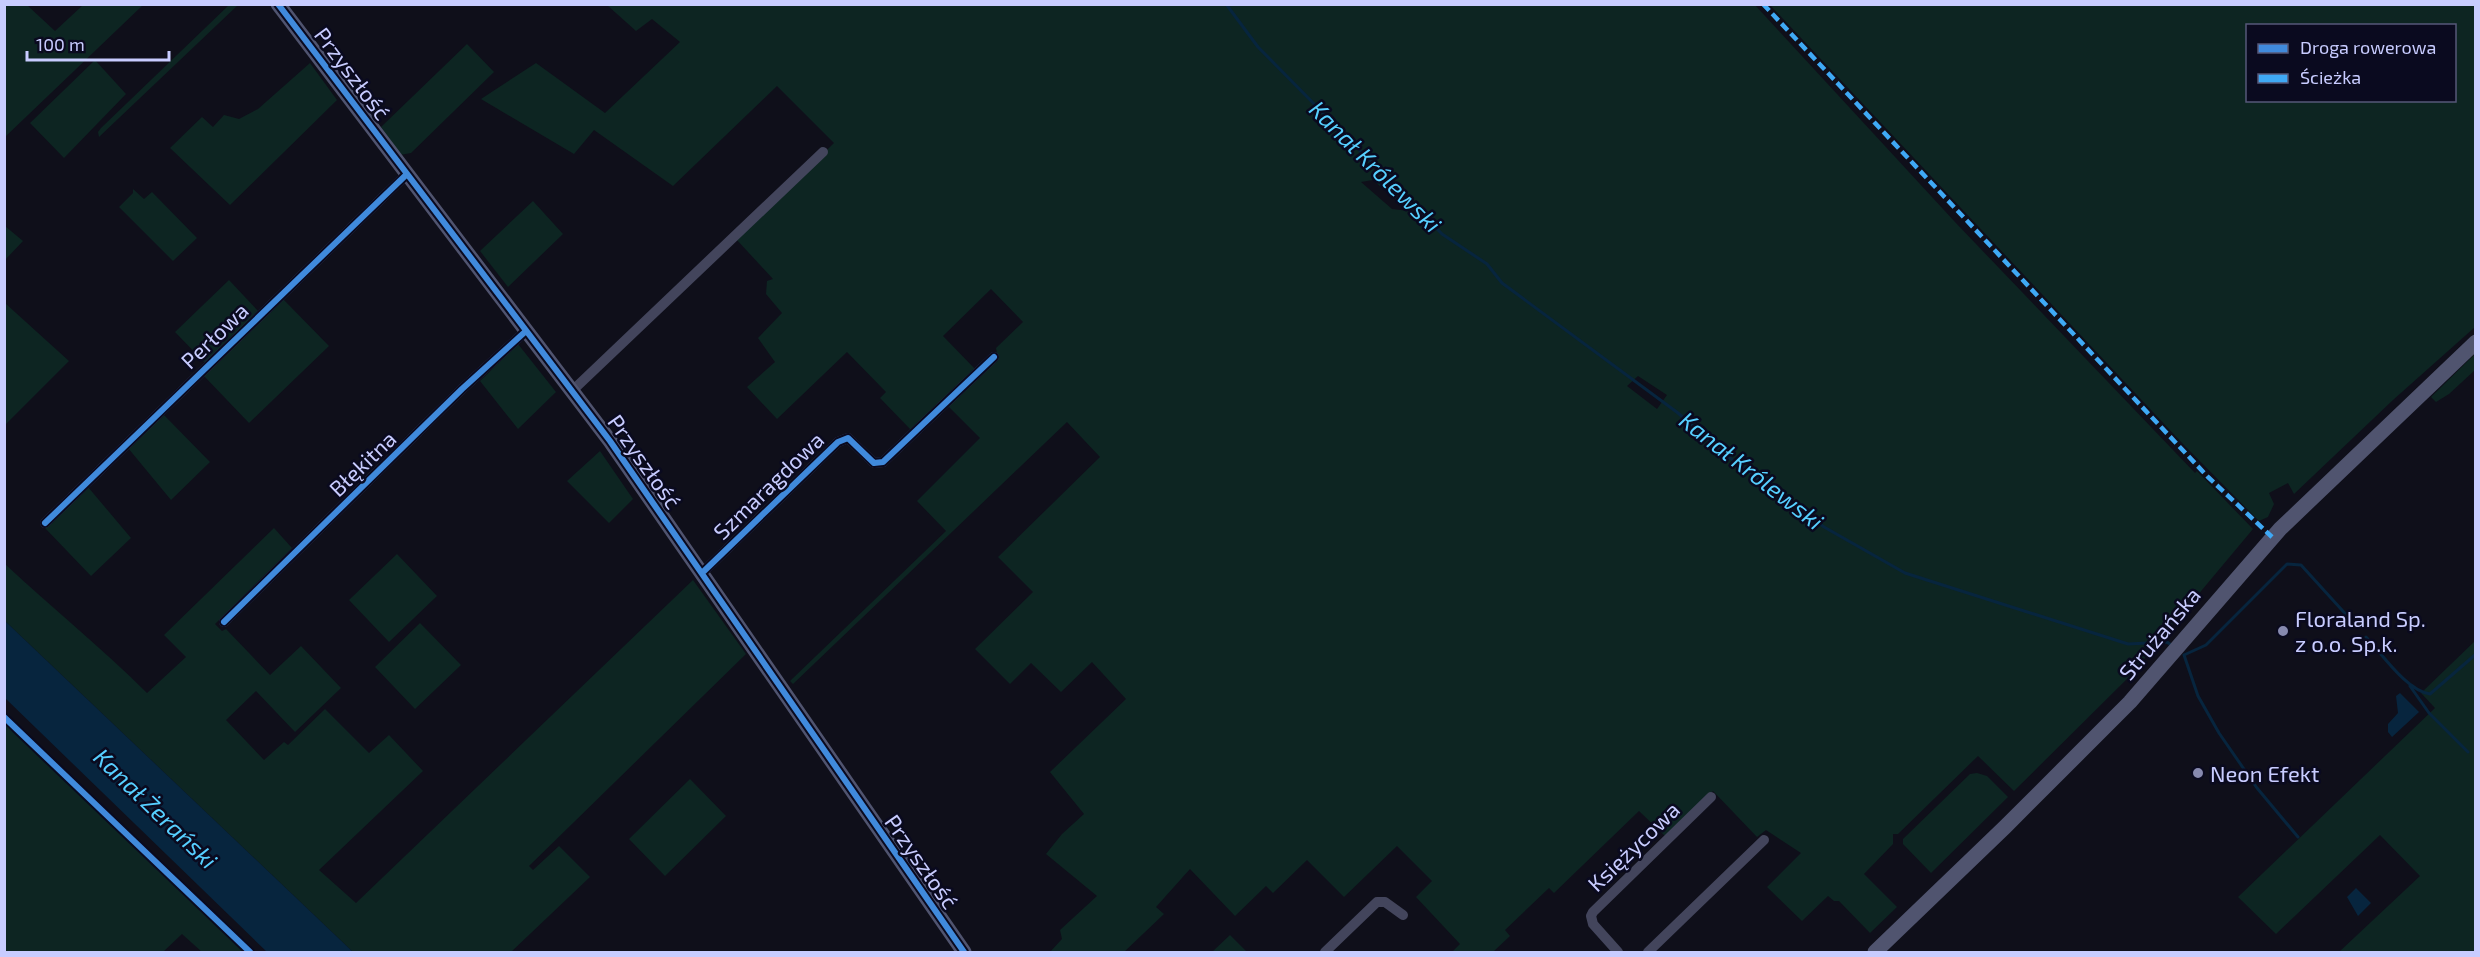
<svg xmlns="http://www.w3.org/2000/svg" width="2480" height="957" font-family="'Exo 2',sans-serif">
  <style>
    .green { fill: #0d2522; fill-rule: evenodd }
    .water { fill: #07253e }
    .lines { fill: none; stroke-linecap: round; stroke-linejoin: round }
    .stream { stroke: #07253e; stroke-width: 3 }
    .street { stroke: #43455c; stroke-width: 10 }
    .secondary { stroke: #50546f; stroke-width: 15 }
    .quiet { stroke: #3fa9f5; stroke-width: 4.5; stroke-dasharray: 9 4.5; stroke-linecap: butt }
    .cycleway-casing { stroke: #0a0a1f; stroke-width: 10 }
    .cycleway { stroke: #408adc; stroke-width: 6 }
    .poi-dot { fill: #878aaf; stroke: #0a0a1f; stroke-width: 2 }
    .labels { text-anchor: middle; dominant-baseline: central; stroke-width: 5; stroke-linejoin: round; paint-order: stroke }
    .street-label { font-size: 22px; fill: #c8ccff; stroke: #0a0a1f }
    .poi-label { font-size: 22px; fill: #c8ccff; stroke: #0a0a1f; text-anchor: start }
    .water-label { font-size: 24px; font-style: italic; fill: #56cfff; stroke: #0a0a1f }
  </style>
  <rect width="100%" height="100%" fill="#0f0f1a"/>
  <path class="green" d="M4,5H27L55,31L83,5H143L5,137Z
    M229,5H238L99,137L98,132L101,128Z
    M607,5H1755L1955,222L2195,473L2197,471L2253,529L2130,676L2014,791L1978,756L1898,834H1893V844L1864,874L1897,907L1870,933L1839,901H1834L1828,896L1802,921L1767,887L1801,853L1766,830L1757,837L1713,791L1665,836L1639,811L1554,893L1549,888L1505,930L1510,936L1493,952H1452L1460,944L1416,897L1432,881L1397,846L1344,897L1307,860L1273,893L1266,886L1235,916L1190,869L1156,907L1164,914L1124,952H1050L1062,939L1060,930L1097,896L1046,854L1062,834L1084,814L1050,772L1126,699L1092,662L1061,692L1031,663L1010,684L975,649L1033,592L998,557L1100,457L1067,422L793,684L790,681L946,531L917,501L980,438L948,406L998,359L996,348L1023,322L991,289L943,336L975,369L911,430L880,398L886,392L847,352L777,419L747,387L775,362L758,338L782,313L766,294L767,281L773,279L736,239L834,143L777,86L673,186L594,130L574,154L481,99L536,63L605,113L680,42L652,19L636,31ZM1373,180L1409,211L1392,209L1361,182ZM1638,376L1667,395L1657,409L1627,386Z
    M1770,5H2475V327L2393,400L2294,494L2288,483L2269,493L2274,504L2268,517L2259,521L2184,445ZM2248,26H2454V100H2248Z
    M467,44L494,72L411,153L400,155L381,127Z
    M95,60L126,94L64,158L30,123Z
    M310,63L337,100L230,205L170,148L202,117L213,127L224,115L239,119L258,109Z
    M133,189L144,199L152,192L197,238L173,261L119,207L133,193Z
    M533,201L563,234L508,287L480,251Z
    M5,226L23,241L5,260L4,226Z
    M229,280L259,312L206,364L175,332Z
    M282,298L329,346L249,423L204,376Z
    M5,303L69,361L5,425Z
    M518,344L556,392L518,429L480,381Z
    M2475,354V370L2449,394L2436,402L2431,397Z
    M163,414L210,462L171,500L128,448Z
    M600,451L633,499L609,523L567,481Z
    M88,487L131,538L91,576L45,528Z
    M274,528L292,548L215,624L222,631L226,629L270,675L301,646L341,688L295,732L256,691L226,720L264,760L284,742L288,745L325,709L369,753L389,735L423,771L319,870L356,903L693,580L746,654L529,866L533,870L559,846L590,877L511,952H353L5,621L4,563C52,608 102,648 147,693L186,657L164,635Z
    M397,554L437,596L389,642L349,600Z
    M420,623L461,665L415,709L375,667Z
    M2475,641V952H2339L2420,876L2380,835L2276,934L2238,897L2435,708L2421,693Z
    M4,721L244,952H202L182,934L163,952H5Z
    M1977,773L1987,776L2008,797L1931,873L1903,844V839L1970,774Z
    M690,779L726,816L665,876L629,839Z
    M1230,935L1247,952H1212Z"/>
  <path class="water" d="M5,621L353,952H267L5,698Z
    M2400,693L2419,712L2392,737L2388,732V724L2398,713L2396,696Z
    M2356,888L2371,903L2358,916L2347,897Z"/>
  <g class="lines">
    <path class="stream" d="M1226,4L1258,47L1442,234L1487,264L1502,283L1678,413L1730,458L1824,527L1905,573L2128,644L2167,642L2171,645
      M2366,637C2382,654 2407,691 2430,694L2476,654
      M2184,655L2206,645L2287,564L2301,565L2351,620
      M2184,655L2198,696L2219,733L2257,788L2298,837
      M2410,686L2429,713L2468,752"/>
    <path class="street" d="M572,391L823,152
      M45,523L407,174
      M702,573L838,442L848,438L874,463L883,462L994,357
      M224,622L462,389L526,331
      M1325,952L1377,902H1385L1403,915
      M1618,952L1593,924L1591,916L1593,912L1711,797
      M1648,952L1764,840"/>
    <path class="secondary" d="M278,4L610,441L964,952
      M1875,952L2005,827L2130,702L2280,529L2476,342"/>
    <path class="quiet" d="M1763,4L2208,477L2272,537"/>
    <defs>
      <path id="cycleway" d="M278,4L610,441L964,952
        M45,523L407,174
        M702,573L838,442L848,438L874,463L883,462L994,357
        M224,622L462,389L526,331
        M4,717L250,952"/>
    </defs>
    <use href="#cycleway" class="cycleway-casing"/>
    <use href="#cycleway" class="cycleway"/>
  </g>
  <g class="poi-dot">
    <circle cx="2283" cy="631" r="6"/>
    <circle cx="2198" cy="773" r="6"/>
  </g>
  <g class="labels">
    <g class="street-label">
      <text transform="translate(353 73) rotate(53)">Przyszłość</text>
      <text transform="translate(214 335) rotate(-44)">Perłowa</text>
      <text transform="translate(645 461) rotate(55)">Przyszłość</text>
      <text transform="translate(362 463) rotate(-44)">Błękitna</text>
      <text transform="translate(768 485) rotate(-44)">Szmaragdowa</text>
      <text transform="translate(2159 633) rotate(-50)">Strużańska</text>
      <text transform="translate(1633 846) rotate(-44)">Księżycowa</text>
      <text transform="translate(922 861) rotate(55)">Przyszłość</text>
    </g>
    <g class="poi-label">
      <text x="2295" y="618">Floraland Sp.<tspan x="2295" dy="25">z o.o. Sp.k.</tspan></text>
      <text x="2210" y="773">Neon Efekt</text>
    </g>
    <g class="water-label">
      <text transform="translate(1376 166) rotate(45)">Kanał Królewski</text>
      <text transform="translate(1752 470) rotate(38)">Kanał Królewski</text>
      <text transform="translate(156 808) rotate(44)">Kanał Żerański</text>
    </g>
  </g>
  <rect width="2480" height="957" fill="none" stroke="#c8ccff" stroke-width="12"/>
  <rect x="2246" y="24" width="210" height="78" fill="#0a0a1f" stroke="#565879" stroke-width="1.5"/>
  <rect x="2258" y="44" width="30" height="9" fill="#408adc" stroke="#565879" stroke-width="1.5"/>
  <text x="2300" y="54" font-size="18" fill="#c8ccff">Droga rowerowa</text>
  <rect x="2258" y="74" width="30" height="9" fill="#3fa9f5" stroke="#565879" stroke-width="1.5"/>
  <text x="2300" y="84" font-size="18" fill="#c8ccff">Ścieżka</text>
  <path d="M27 51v9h142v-9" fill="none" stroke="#c8ccff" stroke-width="3"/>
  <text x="36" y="51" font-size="18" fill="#c8ccff" stroke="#0a0a1f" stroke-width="4.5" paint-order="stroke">100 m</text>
</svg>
